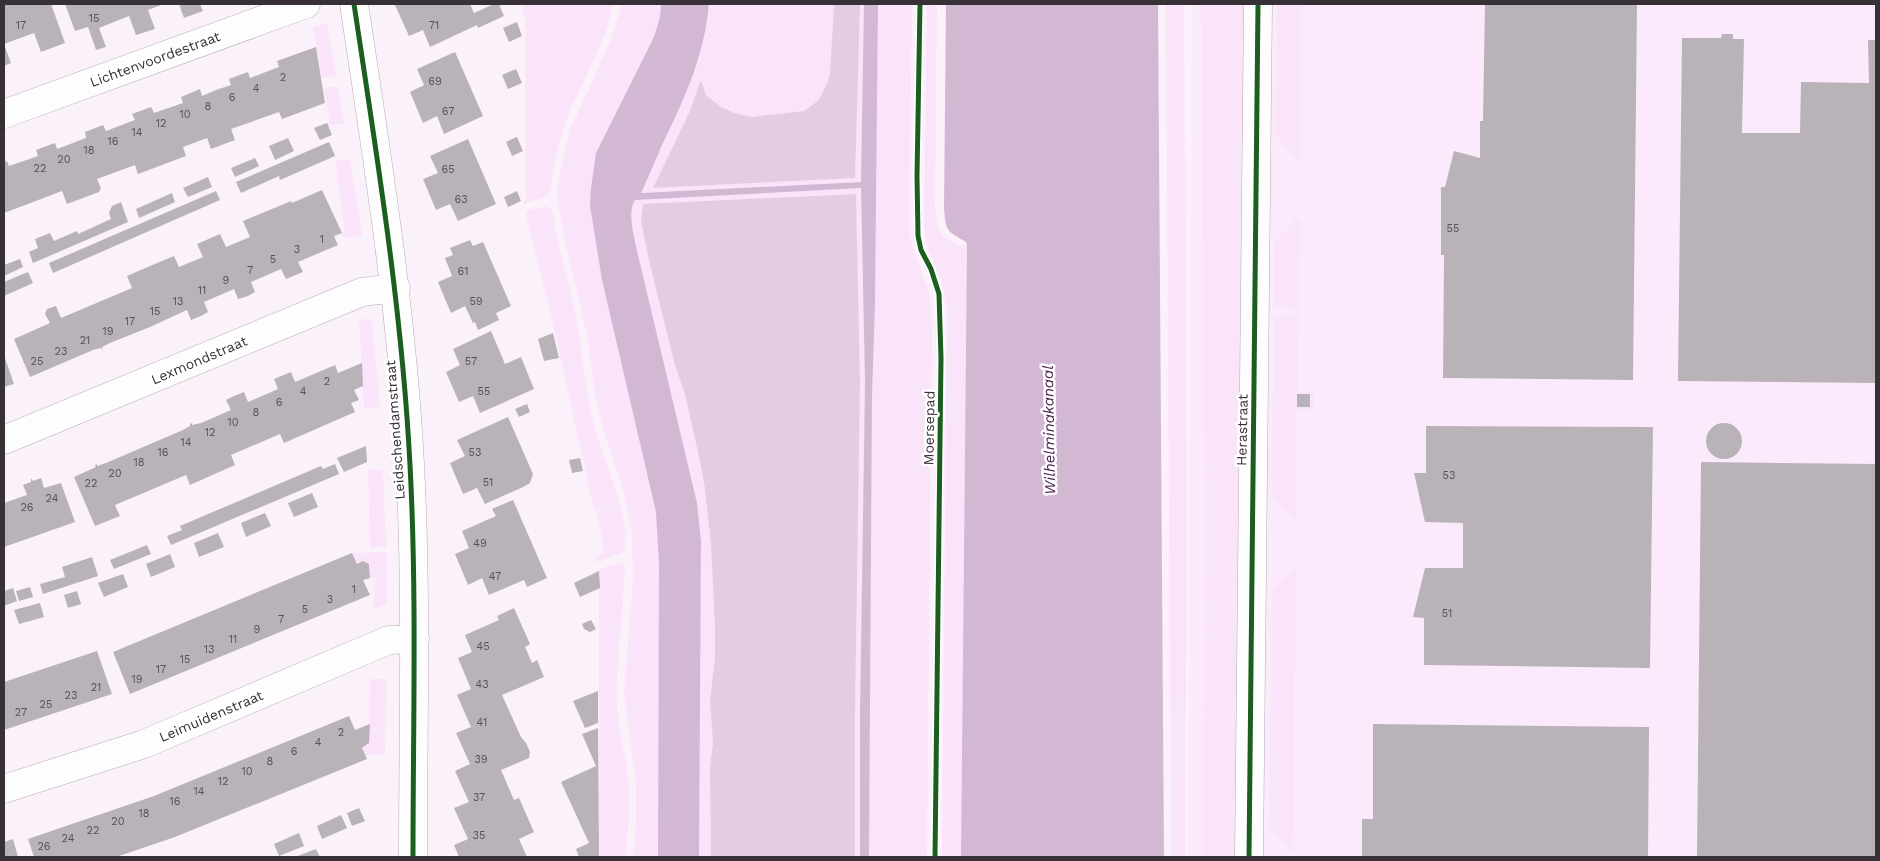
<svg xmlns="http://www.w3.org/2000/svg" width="1880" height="861" font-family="'Work Sans',sans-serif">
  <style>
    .built { fill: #fbeafc }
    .green { fill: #f9e4fa }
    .forest { fill: #e4cce4 }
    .water { fill: #d3b8d4 }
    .building { fill: #b9b2b9 }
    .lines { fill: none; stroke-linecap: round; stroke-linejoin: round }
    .street-casing { stroke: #b3abb3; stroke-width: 29 }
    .street { stroke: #fefdfe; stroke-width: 28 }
    .cycleway-casing { stroke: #fff; stroke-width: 8 }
    .cycleway { stroke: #1b5e20; stroke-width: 5 }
    .labels { text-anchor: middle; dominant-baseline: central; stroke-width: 5; stroke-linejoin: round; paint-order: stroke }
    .number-label { font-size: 11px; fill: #585058 }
    .street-label { font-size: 14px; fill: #373037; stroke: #fff }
    .water-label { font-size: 15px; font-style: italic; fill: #4c214f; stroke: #fff }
  </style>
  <rect width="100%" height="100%" fill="#fbf1fb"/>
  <path class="built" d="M1192,4H1876V857H1188Z"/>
  <path class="green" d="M523,4H613C606,42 585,75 570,111C558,139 554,167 549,196L523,204L522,201L526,199L525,16L523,15Z
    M623,4H661L660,17L654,37L596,153L591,188L590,206L602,280L654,502L657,520L659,564L658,857H633L636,826V783L624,692L633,580L632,535L624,491L601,422L595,395L588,339L563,233L557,195L560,173L570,130L611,40Z
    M709,4H834L830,73L824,91L819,100L804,111L752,117L734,113L721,107L706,94L703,82H700L689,113L653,188L855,178L860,4H864L862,182L640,193L701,52L708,18Z
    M878,4H912L909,230L912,246L930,295L932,329L927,857H869L872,397L875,303Z
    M927,4H937L935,208C938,232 941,242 967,246L961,857H942L947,314L943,285L928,248L924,229Z
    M1166,4H1184L1187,507L1185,857H1171Z
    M1201,4H1244L1236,857H1204L1205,506Z
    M1277,4H1301L1300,162L1297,161L1276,136Z
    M327,23L336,75L322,78L313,28Z
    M337,86L344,123L328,126L327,123L330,122L324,88Z
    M350,159L362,236L344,238L342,233L345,231L335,161Z
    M861,188L865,382L860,713V857H855V714L860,382L856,194L642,205L641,221L648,256L674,362L685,394L705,489L711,545L715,627V657L710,702L713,742L710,768L711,857H699C699,791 698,725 699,659C700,607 705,554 697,503L639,259C636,244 626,213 635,200Z
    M547,206L552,210C559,254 574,297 580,341C584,370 587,398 595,427C603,462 632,515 624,552L596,562L594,558L604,553L597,510H594L550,310L526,215V211Z
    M1296,219H1300L1299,308L1274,307V242Z
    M1299,314L1298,391H1314L1313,410H1297L1296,520L1272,496L1274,317Z
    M359,318L372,321L380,407L364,408Z
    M368,470H383L386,547H370Z
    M387,552V603L374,609L375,578H370V564L365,561L357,564L352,553Z
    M619,563L624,564L625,567C624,613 615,659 617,705C618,727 624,748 627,769C631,799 629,828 625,857H599V569Z
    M1296,566L1293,847L1294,851H1291L1269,827L1272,590Z
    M370,679H386L385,755H365L362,748L368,745L369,740Z"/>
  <path class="forest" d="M834,4H860L855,178L653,188L689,113L700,82H702L706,95L721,107L734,113L752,117L804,111L819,100L827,83L830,73Z
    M856,194L860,382L855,714V857H711L710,768L713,742L710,702L715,657V627L711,545L705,489L700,462L685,394L674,362L648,256L641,221L643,204Z"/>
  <path class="water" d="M661,4H709C705,54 684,100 662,145C655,161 648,178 641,193L861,182L864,4H878L875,303L872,397L869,857H860V713L865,382L861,188L635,200C626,213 636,244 639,259L697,503L701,541L699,857H658L659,564L656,512L602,280L590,206L591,188L596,153L654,37L660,17Z
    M946,4H1158L1164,857H961L967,246L966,242C947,231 946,232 944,209Z"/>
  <path class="building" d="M4,4H51L65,43L41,52L34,33L4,44L11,63L4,66Z
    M65,4H164L148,10L155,29L136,35L129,16L99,28L106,47L96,50L88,27L75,31Z
    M179,4H200L203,11L184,18Z
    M399,4H470L474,13L494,4H499L504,16L478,28L477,25L430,47L423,30L409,36L395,5Z
    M1485,4H1637L1633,380L1443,378L1444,255H1441V187H1445L1454,151L1480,158V121H1483Z
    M517,22L522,36L509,42L503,28Z
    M1722,34H1733V39H1744L1742,133H1800L1801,82L1869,83L1868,40H1876V383L1678,381L1682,38H1721Z
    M316,47L325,103L282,119L279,112L231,129L235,140L211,149L207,138L183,147L186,156L138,174L135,165L97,179L101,188L99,192L67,204L62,191L4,213V162L7,161L9,166L38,156L36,150L55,143L57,149L86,138L85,132L103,125L106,131L135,120L132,114L151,107L154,113L183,103L181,97L200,89L202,96L216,90L231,85L229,79L248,72L250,78L279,67L277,61Z
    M455,52L483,116L444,134L437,116L423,123L410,92L424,85L417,69Z
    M516,69L522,83L508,89L502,75Z
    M327,123L332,135L320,140L314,128Z
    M517,137L523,151L512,156L506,142Z
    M288,138L294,151L275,160L269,146Z
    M468,139L496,204L458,221L450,204L436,210L423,179L438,173L430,156Z
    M329,142L335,156L280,180L279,176L241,193L236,182Z
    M255,158L259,166L235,177L231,168Z
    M208,177L212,187L188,197L183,188Z
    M322,190L342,233L334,236L338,245L298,262L303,272L286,279L281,269L251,282L255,292L248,296L238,299L234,289L204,302L208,312L201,316L191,320L187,310L150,327L110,343L102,347L103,351L101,348L93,350L30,377L14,339L50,323L45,314L47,309L56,306L61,318L132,288L127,276L150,266L174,256L179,267L203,257L197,244L220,234L226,247L250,237L243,221L291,201L292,203Z
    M216,191L220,200L53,273L49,263Z
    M517,191L521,201L508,207L504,197Z
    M172,193L175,202L139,218L136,209Z
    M121,202L128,222L33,263L29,252L38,248L35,239L50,233L54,241L77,231L78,234L111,219L109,213L112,206Z
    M470,240L473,246L483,242L511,306L496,313L499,320L478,330L475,322L473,323L465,306L451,313L438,282L452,276L445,258L453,255L450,248Z
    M20,259L23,267L4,276V265Z
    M28,272L33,283L4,296V282Z
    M491,331L505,364L521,357L534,389L480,413L473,396L459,402L446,372L460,365L453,349Z
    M553,333L559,358L544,361L538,339Z
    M4,355L14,384L4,387Z
    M362,363L363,386L354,390L359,400L351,403L355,412L284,443L280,434L231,455L235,465L190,485L186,475L115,505L120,516L95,526L74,477L96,467L95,465L97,464V466L106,463L183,430L190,426V424L192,423V425L201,423L231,410L226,400L234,396L244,392L248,402L278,389L274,379L291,372L295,382L335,365L338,373Z
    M1297,394H1310V407H1297Z
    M527,404L530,412L519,417L515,409Z
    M508,417L533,474L530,483L523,487L485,504L477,488L463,494L450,463L465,456L457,440Z
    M1706 441a18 18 0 1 1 36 0a18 18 0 1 1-36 0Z
    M1426,426L1653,427L1650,668L1424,665V618L1413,617L1425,568H1463V523L1425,522L1414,473H1426Z
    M366,446L367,462L344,472L337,458Z
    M580,458L583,471L572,473L569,460Z
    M1701,462L1876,464V857H1697Z
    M335,464L339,474L171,545L167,536L182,530L180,526L321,466L323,469Z
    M31,478L33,481L41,478L44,488L61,483L75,522L4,547V503L27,495L23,485L31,482Z
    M312,493L318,507L294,517L288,503Z
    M513,500L547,578L527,587L524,580L489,595L482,578L468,585L455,554L469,548L462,531L496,516L492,509Z
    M265,513L271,526L246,537L241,523Z
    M218,533L224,547L199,557L194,543Z
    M147,545L151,554L114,569L110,560Z
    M352,553L357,564L363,561L369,564L370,578L363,580L370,595L130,694L113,652Z
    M170,554L175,567L151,577L146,564Z
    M92,557L98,576L43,594L40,584L65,577L62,567Z
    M599,571L600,588L580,597L574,583Z
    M123,574L128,587L104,597L98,583Z
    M30,587L33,597L19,601L16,591Z
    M13,588L17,601L4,606V591Z
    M77,591L81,604L68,608L64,595Z
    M40,603L44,617L19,624L14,610Z
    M514,608L530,644L525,647L532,663L537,660L544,677L502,695L521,737L526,743L530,752L529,758L501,770L514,800L519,798L534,832L519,839L527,857H459L454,845L468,839L454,808L469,802L455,771L470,764L456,733L471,727L457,695L471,689L458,658L472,652L465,635L499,620L497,616Z
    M591,620L596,629L590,632L584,629L582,624Z
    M97,651L112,694L4,730V682Z
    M598,691V723L585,728L573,701Z
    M349,716L355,730L370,724L369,743L362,748L367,759L175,837L116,857H34L28,839L154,796Z
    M1373,724L1649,727L1648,857H1362V819H1373Z
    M598,728L599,857H579L576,849L589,843L561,782L596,766L582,734Z
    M359,808L365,821L352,826L347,813Z
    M341,815L347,828L322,839L317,826Z
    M299,833L304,846L279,856L274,844Z
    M13,839L18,857H4V842Z
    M316,849L320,857H295Z"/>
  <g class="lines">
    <defs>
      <path id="street" d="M354,4C377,157 402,310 410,465C417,596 413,727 413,857
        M4,114L306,4
        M4,440L362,292L396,288
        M4,789L144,744L389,640L415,639
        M1249,857L1258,4"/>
    </defs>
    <use href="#street" class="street-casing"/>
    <use href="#street" class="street"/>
    <defs>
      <path id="cycleway" d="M354,4C377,157 402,310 410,465C417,596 413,727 413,857
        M920,4L917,176L918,236L921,250L931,269L939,294L941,358L935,857
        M1249,857L1258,4"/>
    </defs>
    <use href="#cycleway" class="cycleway-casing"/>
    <use href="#cycleway" class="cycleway"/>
  </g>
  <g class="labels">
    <g class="number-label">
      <text x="94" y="18">15</text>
      <text x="21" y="25">17</text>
      <text x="434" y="25">71</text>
      <text x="283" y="77">2</text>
      <text x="435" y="81">69</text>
      <text x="256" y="88">4</text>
      <text x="232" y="97">6</text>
      <text x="208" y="106">8</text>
      <text x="448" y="111">67</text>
      <text x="185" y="114">10</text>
      <text x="161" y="123">12</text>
      <text x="137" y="132">14</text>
      <text x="113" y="141">16</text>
      <text x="89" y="150">18</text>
      <text x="64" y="159">20</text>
      <text x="40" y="168">22</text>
      <text x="448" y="169">65</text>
      <text x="461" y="199">63</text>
      <text x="1453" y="228">55</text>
      <text x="322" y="239">1</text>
      <text x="297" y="249">3</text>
      <text x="273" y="259">5</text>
      <text x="250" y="270">7</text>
      <text x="463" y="271">61</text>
      <text x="226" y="280">9</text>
      <text x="202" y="290">11</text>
      <text x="178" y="301">13</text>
      <text x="476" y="301">59</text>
      <text x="155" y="311">15</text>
      <text x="130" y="321">17</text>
      <text x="108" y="331">19</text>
      <text x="85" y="340">21</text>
      <text x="61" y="351">23</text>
      <text x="37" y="361">25</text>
      <text x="471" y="361">57</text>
      <text x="327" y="381">2</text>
      <text x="303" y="391">4</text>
      <text x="484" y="391">55</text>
      <text x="279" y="402">6</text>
      <text x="256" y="412">8</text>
      <text x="233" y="422">10</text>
      <text x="210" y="432">12</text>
      <text x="186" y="442">14</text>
      <text x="163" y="452">16</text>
      <text x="475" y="452">53</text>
      <text x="139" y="462">18</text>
      <text x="115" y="473">20</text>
      <text x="1449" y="475">53</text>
      <text x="488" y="482">51</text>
      <text x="91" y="483">22</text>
      <text x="52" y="498">24</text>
      <text x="27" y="507">26</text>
      <text x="480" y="543">49</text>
      <text x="495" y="576">47</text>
      <text x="354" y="589">1</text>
      <text x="330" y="599">3</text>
      <text x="305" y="609">5</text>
      <text x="1447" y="613">51</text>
      <text x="281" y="619">7</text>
      <text x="257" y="629">9</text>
      <text x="233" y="639">11</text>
      <text x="483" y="646">45</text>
      <text x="209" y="649">13</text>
      <text x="185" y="659">15</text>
      <text x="161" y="669">17</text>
      <text x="137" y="679">19</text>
      <text x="482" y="684">43</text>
      <text x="96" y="687">21</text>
      <text x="71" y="695">23</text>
      <text x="46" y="704">25</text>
      <text x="21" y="712">27</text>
      <text x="482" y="722">41</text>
      <text x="341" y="732">2</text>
      <text x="318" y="742">4</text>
      <text x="294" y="751">6</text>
      <text x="481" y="759">39</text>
      <text x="270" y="761">8</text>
      <text x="247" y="771">10</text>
      <text x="223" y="781">12</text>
      <text x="199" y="791">14</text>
      <text x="479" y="797">37</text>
      <text x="175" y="801">16</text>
      <text x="144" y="813">18</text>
      <text x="118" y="821">20</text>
      <text x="93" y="830">22</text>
      <text x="479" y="835">35</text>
      <text x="68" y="838">24</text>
      <text x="44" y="846">26</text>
    </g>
    <g class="street-label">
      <text transform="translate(155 59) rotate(-20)">Lichtenvoordestraat</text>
      <text transform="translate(199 360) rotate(-23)">Lexmondstraat</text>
      <text transform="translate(929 428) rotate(-89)">Moersepad</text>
      <text transform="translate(395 430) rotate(-94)">Leidschendamstraat</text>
      <text transform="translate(1242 430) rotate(-89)">Herastraat</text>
      <text transform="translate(211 716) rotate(-23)">Leimuidenstraat</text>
    </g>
    <g class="water-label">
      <text transform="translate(1049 430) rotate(-91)">Wilhelminakanaal</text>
    </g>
  </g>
  <rect width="1880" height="861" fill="none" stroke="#373037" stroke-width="10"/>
</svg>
